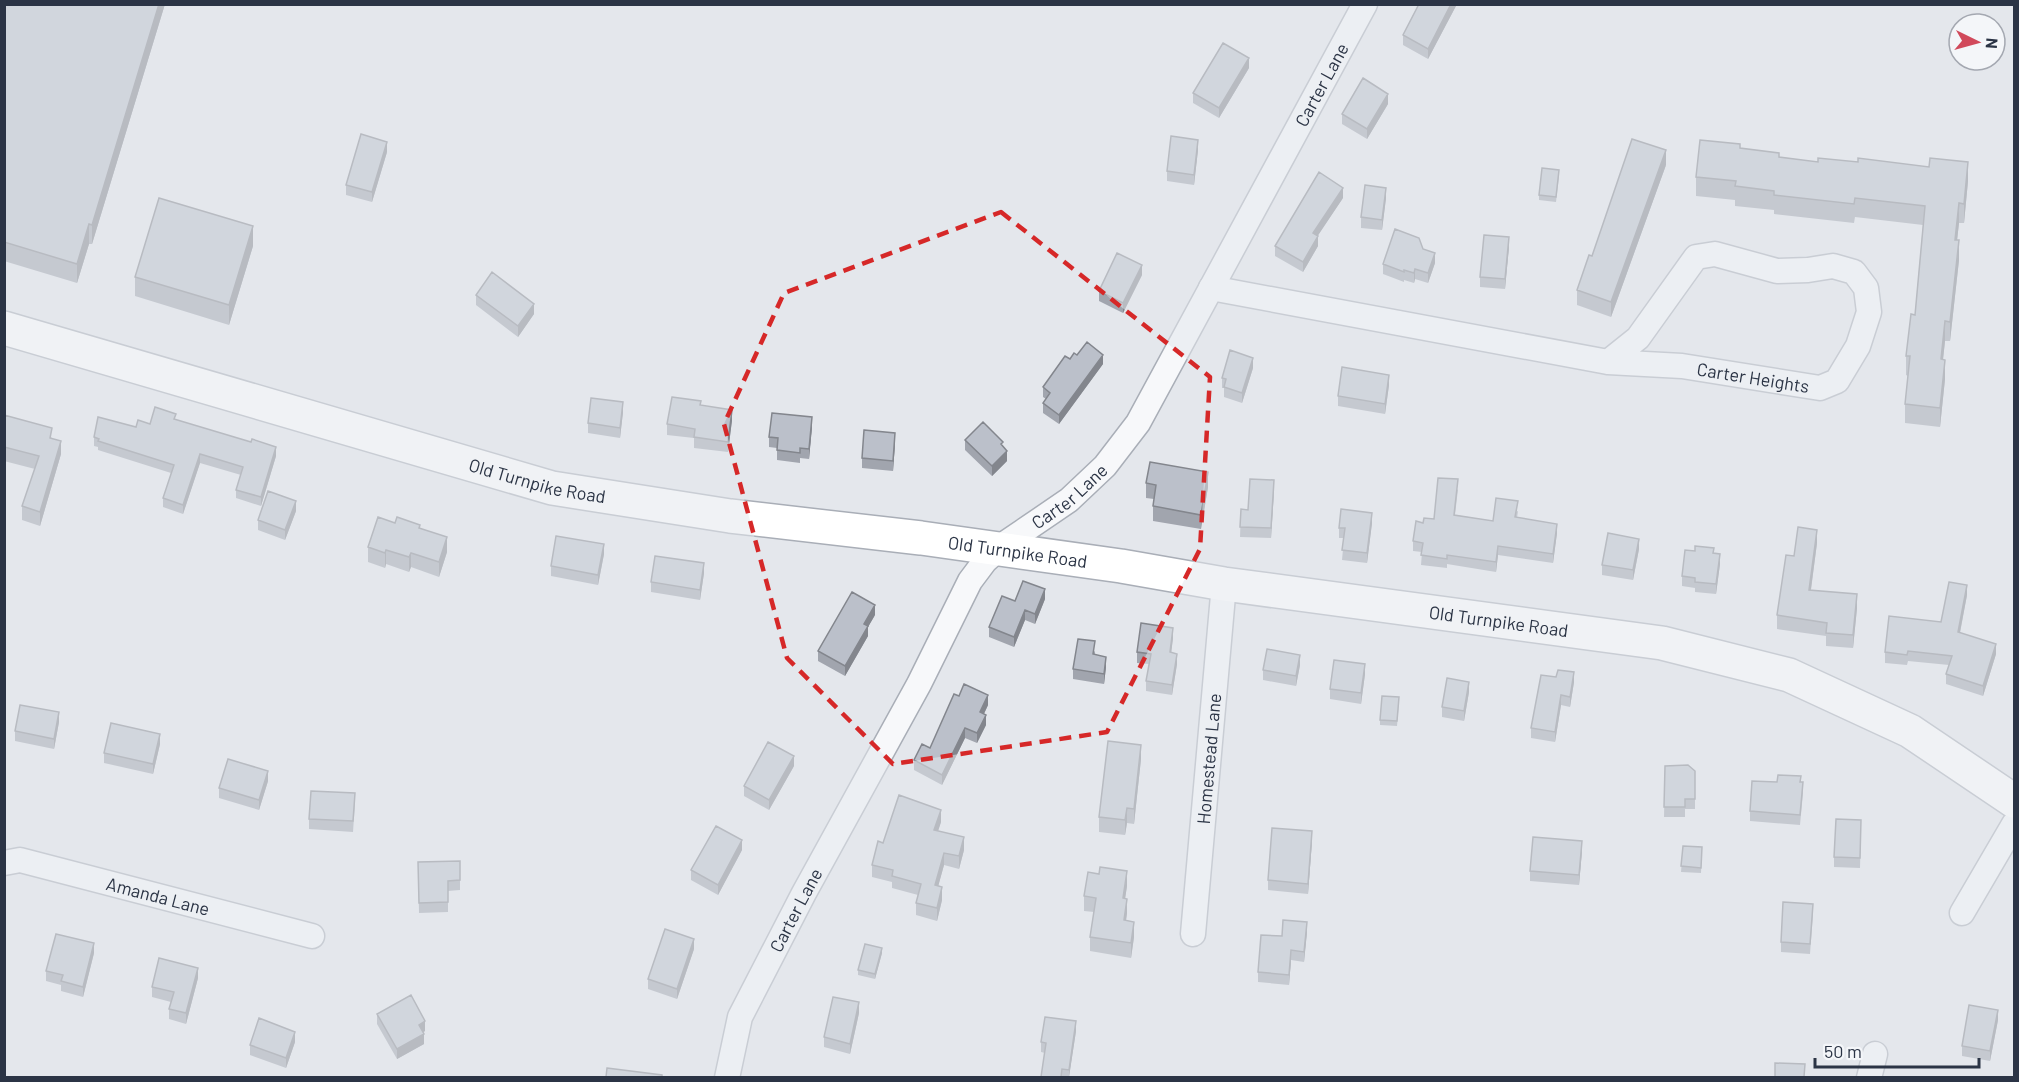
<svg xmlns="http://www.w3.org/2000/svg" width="2019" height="1082" font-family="Barlow,sans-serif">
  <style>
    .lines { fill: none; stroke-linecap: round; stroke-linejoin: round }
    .minor-casing { stroke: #a9aeb7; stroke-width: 27 }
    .secondary-casing { stroke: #a9aeb7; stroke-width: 36 }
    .minor { stroke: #f7f8fa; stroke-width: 24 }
    .secondary { stroke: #fff; stroke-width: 33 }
    .wall { fill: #a1a5ae }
    .shaded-wall { fill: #83868d }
    .building { fill: #bbc0ca; stroke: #83868d; stroke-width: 1.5 }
    .marked { fill: none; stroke: #d62828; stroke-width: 4.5; stroke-dasharray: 12 8; stroke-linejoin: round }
    .labels { text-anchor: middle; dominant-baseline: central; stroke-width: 4.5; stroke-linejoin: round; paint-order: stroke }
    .street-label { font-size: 18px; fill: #2b3445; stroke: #f4f6f9 }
  </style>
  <rect width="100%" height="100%" fill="#e4e7ec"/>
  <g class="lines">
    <defs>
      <g id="minor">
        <path id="s1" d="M1211,288L1608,362L1682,366L1820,388L1837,381L1858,346L1869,312L1866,288L1854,272L1833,266L1808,270L1777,271L1715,254L1696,257L1638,338L1608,362"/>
        <path id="s2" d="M4,863L20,860L312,936"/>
        <path d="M1962,913L2014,824"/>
        <path id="s3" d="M1193,934L1224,584"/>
        <path id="s4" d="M727,1078L740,1017L804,893L919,684L970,581L985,561L1003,545L1069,500L1105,466L1138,423L1365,4"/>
        <path d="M1869,1078L1875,1054"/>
      </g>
      <g id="secondary">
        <path id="s5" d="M4,328L552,488L730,516L921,538L1121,566L1224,584L1662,643L1789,675L1910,731L2014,801"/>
      </g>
    </defs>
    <use href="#minor" class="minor-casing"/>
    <use href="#secondary" class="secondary-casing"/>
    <use href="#minor" class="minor"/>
    <use href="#secondary" class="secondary"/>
  </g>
  <path class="wall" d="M4,4H165L92,244H89L77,283L4,261Z
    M1419,4H1457L1428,59L1403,45V35Z
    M1249,68L1219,118L1193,103V93Z
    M1388,104L1367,139L1342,124V114Z
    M1740,148L1779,157L1968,181L1964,223H1959L1957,240L1959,260L1950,341H1945L1943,359L1945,379L1940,427L1905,423V404L1908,376L1906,375V356L1915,315L1923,225L1855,217L1854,223L1774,214V210L1735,206V200L1696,196V177Z
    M1198,150L1194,185L1167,181V171Z
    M387,152L372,202L346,195V185Z
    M1666,165L1611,317L1577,305V290L1592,256Z
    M1559,176L1556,202L1539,200V195Z
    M1343,198L1317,236L1318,246L1303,272L1275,256V246Z
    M1386,198L1382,230L1361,228V217Z
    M253,246L229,325L135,296V277Z
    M1509,247L1505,289L1480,287V277Z
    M1423,249L1435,263L1428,283L1415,279L1414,283L1404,280V282L1383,274V264Z
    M1142,275L1123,313L1099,301V291Z
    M476,295L534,314L518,337L476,305Z
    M1077,355L1103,364L1059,424L1043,413V403L1046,399L1043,397V387L1070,359Z
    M1253,368L1242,403L1224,397V388H1222V378Z
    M1389,385L1385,414L1338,406V396Z
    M701,405L732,420L728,452L694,448V438L667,435V424Z
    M623,412L620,438L588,433V423Z
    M4,415L52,438L61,454L40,526L22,520V506L35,469L4,461Z
    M176,420L276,456L261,506L236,498V490L241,475L200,463L183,514L163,507V498L171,473L98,450V447L94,446V437L150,424Z
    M812,427L809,459L800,458V463L777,460V448L769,447V437Z
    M965,440L1003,446L1007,461L992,476L965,450Z
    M895,443L893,471L862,468V458Z
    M1146,483L1208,487L1201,529L1153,521V506L1154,499L1146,498Z
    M1458,489L1455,515L1493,521L1518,511L1517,518L1557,533L1553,563L1498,555L1496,572L1447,564V568L1421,565L1422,552L1413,551V541L1423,523L1434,519Z
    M1274,490L1271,538L1240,537L1241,509L1248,510Z
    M296,511L285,540L258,530V520Z
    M395,523L420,528L447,552L439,577L411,567L409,572L386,564L385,568L368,562V547Z
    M1372,523L1367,563L1342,560L1344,538H1339V528Z
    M1817,543L1811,590L1857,608L1853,648L1826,646V636L1777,629V615L1794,556Z
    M1639,549L1633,580L1602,575V565Z
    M1714,553L1720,564L1716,594L1695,592V588L1682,586V576Z
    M604,554L598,585L551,576V566Z
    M704,573L700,600L651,592V582Z
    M1967,595L1960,633L1996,654L1983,696L1946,684V674L1949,665L1908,661L1907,665L1885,663V652L1941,622Z
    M1045,599L1035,624L1025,620L1014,647L989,637V627L1015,601Z
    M875,615L868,627V636L845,676L818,661V651Z
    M1173,638L1171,653L1177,664L1172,695L1146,691V681L1149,664L1137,663V652Z
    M1095,651V655L1106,667L1104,684L1073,679V669Z
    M1300,665L1296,686L1263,680V670Z
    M1365,674L1361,704L1330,699V689Z
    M1541,675L1574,682L1570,707L1561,705L1555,742L1531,738V728Z
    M1469,692L1464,721L1442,717V707Z
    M959,696L988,705L984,714L986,725L977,743L965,738L942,785L914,770V760L930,748Z
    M1399,702L1397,726L1380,725V720Z
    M59,722L54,749L15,741V731Z
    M160,744L153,774L104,763V753Z
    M1141,759L1134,824L1127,823L1125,835L1099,832V817Z
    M794,766L769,810L744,796V786Z
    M1665,766L1695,771V809H1685V817H1664Z
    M268,781L259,810L219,798V788Z
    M1777,782H1801L1803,793L1800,825L1750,821V811Z
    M355,803L353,832L309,829V819Z
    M941,822L938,831L964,850L959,869L944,865L938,886L942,900L937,921L916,915V903L918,895L892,888V882L872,877V865L883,843Z
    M1861,830L1860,868L1834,867V857Z
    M1312,841L1308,894L1268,890V880Z
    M1683,846L1702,847L1701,873L1681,872Z
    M742,850L718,895L691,880V870Z
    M1582,851L1579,885L1530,881V871Z
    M460,861V890L448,891V912L419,913L418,862Z
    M1127,886L1125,898L1127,913L1126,920L1134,937L1131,958L1090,951V937L1094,912L1084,911V896Z
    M1813,914L1810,954L1781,952V942Z
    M1307,932L1304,962L1291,960L1289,985L1258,982V972L1282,936Z
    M694,949L677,999L648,989V979Z
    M94,953L83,997L61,991V985L46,981V971Z
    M882,953L875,979L858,975V970Z
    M198,978L186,1024L169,1019V1009L171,1002L152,997V987Z
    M859,1013L850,1054L824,1047V1037Z
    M377,1014L425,1031L423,1032L424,1044L397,1059L377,1024Z
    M1998,1020L1990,1061L1962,1056V1046Z
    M1076,1031L1069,1077H1041L1045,1053L1041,1052V1042Z
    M295,1042L286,1068L250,1055V1045Z"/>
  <path class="shaded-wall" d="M159,4H165L92,244V225Z
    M1451,4H1457L1428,59V49Z
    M1249,58V68L1219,118V108Z
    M1388,94V104L1367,139V129Z
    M1198,140V150L1194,185V175Z
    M387,142V152L372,202V192Z
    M1666,150V165L1611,317V302Z
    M1968,162V181L1964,223V204Z
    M1343,188V198L1313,243V233Z
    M1386,188V198L1382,230V220Z
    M1959,203V223L1955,259V240Z
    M89,224V244L77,283V264Z
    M253,226V246L229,325V305Z
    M1318,236V246L1303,272V262Z
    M1509,237V247L1505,289V279Z
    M1959,240V260L1950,341V322Z
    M1435,253V263L1428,283V273Z
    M1142,265V275L1123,313V303Z
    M1415,269V279L1414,283V273Z
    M534,304V314L518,337V326Z
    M1945,321V341L1941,378V359Z
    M1103,355V364L1059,424V415Z
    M1253,358V368L1242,403V393Z
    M1945,360V379L1940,427V408Z
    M1389,375V385L1385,414V404Z
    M623,402V412L620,438V428Z
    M732,410V420L728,452V442Z
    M812,417V427L809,459V449Z
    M895,433V443L893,471V461Z
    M61,441V454L40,526V512Z
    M276,447V456L261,506V497Z
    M1007,451V461L992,476V466Z
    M200,454V463L183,514V505Z
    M1208,472V487L1201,529V515Z
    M1274,480V490L1271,538V528Z
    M296,501V511L285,540V530Z
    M1372,513V523L1367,563V553Z
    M1557,524V533L1553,563V554Z
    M1817,530V543L1809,603V590Z
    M447,537V552L439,577V562Z
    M1639,539V549L1633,580V570Z
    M604,544V554L598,585V575Z
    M1498,546V555L1496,572V562Z
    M386,550V564L385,568V553Z
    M411,553V567L409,572V557Z
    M1720,554V564L1716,594V584Z
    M704,563V573L700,600V590Z
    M1967,585V595L1958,642V632Z
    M1045,589V599L1035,624V614Z
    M1857,594V608L1853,648V635Z
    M875,605V615L868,627V636L845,676V666L864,624Z
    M1025,610V620L1014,647V637Z
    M1173,628V638L1170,662V652Z
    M1996,644V654L1983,696V686Z
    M1177,654V664L1172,695V685Z
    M1300,655V665L1296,686V676Z
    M1106,657V667L1104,684V674Z
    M1365,664V674L1361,704V693Z
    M1574,672V682L1570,707V697Z
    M1469,682V692L1464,721V711Z
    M988,695V705L980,722V712Z
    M1561,695V705L1555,742V732Z
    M59,712V722L54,749V739Z
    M986,715V725L977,743V733Z
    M965,728V738L942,785V775Z
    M160,734V744L153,774V764Z
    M1141,745V759L1134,824V809Z
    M794,756V766L769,810V800Z
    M268,771V781L259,810V800Z
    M1127,808V823L1125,835V820Z
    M941,810V822L934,843V830Z
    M1312,831V841L1308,894V884Z
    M964,837V850L959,869V856Z
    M742,840V850L718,895V885Z
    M1582,841V851L1579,885V875Z
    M944,853V865L935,898V885Z
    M1127,871V886L1123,913V898Z
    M942,887V900L937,921V908Z
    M1127,899V913L1124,935V920Z
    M1134,922V937L1131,958V943Z
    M1307,922V932L1304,962V952Z
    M694,939V949L677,999V989Z
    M94,943V953L83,997V987Z
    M882,948V953L875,979V974Z
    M1291,950V960L1289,985V975Z
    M198,968V978L186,1024V1013Z
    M859,1002V1013L850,1054V1044Z
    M1998,1010V1020L1990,1061V1051Z
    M425,1021V1031L419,1035V1025Z
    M1076,1021V1031L1069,1077V1070Z
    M295,1032V1042L286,1068V1058Z
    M424,1034V1044L397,1059V1049Z"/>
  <path class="building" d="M4,4H159L92,225L89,224L77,264L4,242Z
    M1419,4H1451L1428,49L1403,35Z
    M1223,43L1249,58L1219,108L1193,93Z
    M1363,78L1388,94L1367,129L1342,114Z
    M361,134L387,142L372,192L346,185Z
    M1171,136L1198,140L1194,175L1167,171Z
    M1632,139L1666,150L1611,302L1577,290L1589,255L1592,256Z
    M1700,140L1740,144V148L1779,153V157L1818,162V158L1858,162V158L1929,167L1930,158L1968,162L1964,204L1959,203L1955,240H1959L1950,322L1945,321L1941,359L1945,360L1940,408L1905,404L1910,356H1906L1911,314L1915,315L1925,206L1855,198L1854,204L1774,195V191L1735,186L1736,181L1696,177Z
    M1542,168L1559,170L1556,197L1539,195Z
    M1319,172L1343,188L1313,233L1318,236L1303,262L1275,246Z
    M1365,185L1386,188L1382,220L1361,217Z
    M159,198L253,226L229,305L135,277Z
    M1395,229L1419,238L1423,249L1435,253L1428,273L1415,269L1414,273L1404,270V272L1383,264Z
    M1484,235L1509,237L1505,279L1480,277Z
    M1117,253L1142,265L1123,303L1099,291Z
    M492,272L534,304L518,326L476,295Z
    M1087,342L1103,355L1059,415L1043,403L1050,393L1043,387L1065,356L1070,359L1074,353L1077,355Z
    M1230,350L1253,358L1242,393L1224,387L1226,379L1222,378Z
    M1342,367L1389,375L1385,404L1338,396Z
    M672,397L701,401L700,405L732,410L728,442L694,437L695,429L667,424Z
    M591,398L623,402L620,428L588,423Z
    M155,407L176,414L174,419L251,442L252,439L276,447L261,497L236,490L243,467L200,454L183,505L163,498L174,465L98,441L99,439L94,437L98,417L136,427L138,420L150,424Z
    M772,413L812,417L809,449L800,448V453L777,450L778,438L769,437Z
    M4,415L52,428L50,438L61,441L40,512L22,506L39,456L4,447Z
    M983,422L1003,442L1001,444L1007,451L992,466L965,440Z
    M864,430L895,433L893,461L862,458Z
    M1150,462L1208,472L1201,515L1153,506L1156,485L1146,483Z
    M1438,478L1458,479L1454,515L1493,521L1496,498L1518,501L1515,517L1557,524L1553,554L1498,546L1496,562L1447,555V559L1421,555L1423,543L1413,541L1416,521L1423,523L1424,518L1434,519Z
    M1250,479L1274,480L1271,528L1240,527L1241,509L1248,510Z
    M268,491L296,501L285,530L258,520Z
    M1341,509L1372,513L1367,553L1342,550L1345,528H1339Z
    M378,517L395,523L397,517L420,525L419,528L447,537L439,562L411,553L409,557L386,550L385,553L368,547Z
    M1798,527L1817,530L1809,590L1857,594L1853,635L1826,633L1827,623L1777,615L1786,555L1794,556Z
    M1608,533L1639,539L1633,570L1602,565Z
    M556,536L604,544L598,575L551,566Z
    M1695,546L1714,548L1713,553L1720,554L1716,584L1695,582V578L1682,576L1685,550L1695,551Z
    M655,556L704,563L700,590L651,582Z
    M1023,581L1045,589L1035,614L1025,610L1014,637L989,627L1002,596L1015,601Z
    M1949,582L1967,585L1958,632L1996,644L1983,686L1946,674L1952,656L1908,651L1907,655L1885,652L1889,616L1941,622Z
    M852,592L875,605L864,624L868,626L845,666L818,651Z
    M1141,623L1173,628L1170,652L1177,654L1172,685L1146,681L1151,654L1137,652Z
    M1078,639L1095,641L1093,654L1106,657L1104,674L1073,669Z
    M1267,649L1300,655L1296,676L1263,670Z
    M1334,660L1365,664L1361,693L1330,689Z
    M1558,670L1574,672L1570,697L1561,695L1555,732L1531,728L1541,675L1556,677Z
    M1447,678L1469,682L1464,711L1442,707Z
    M964,684L988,695L980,712L986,715L977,733L965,728L942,775L914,760L922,744L930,748L954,694L959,696Z
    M1382,696L1399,697L1397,721L1380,720Z
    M20,705L59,712L54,739L15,731Z
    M111,723L160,734L153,764L104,753Z
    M1108,741L1141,745L1134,809L1127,808L1125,820L1099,817Z
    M768,742L794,756L769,800L744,786Z
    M228,759L268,771L259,800L219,788Z
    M1688,765L1695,771V799H1685V807H1664L1665,766Z
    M1778,775L1801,776L1800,782H1803L1800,815L1750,811L1752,781L1777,782Z
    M311,791L355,793L353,821L309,819Z
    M899,795L941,810L934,830L964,837L959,856L944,853L935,885L942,887L937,908L916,903L921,884L892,876L893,870L872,865L878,841L883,843Z
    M1836,819L1861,820L1860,858L1834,857Z
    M716,826L742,840L718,885L691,870Z
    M1272,828L1312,831L1308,884L1268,880Z
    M1533,837L1582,841L1579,875L1530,871Z
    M1683,846L1702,847L1701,868L1681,866Z
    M460,861V880L448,881V902L419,903L418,862Z
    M1100,867L1127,871L1123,898L1127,899L1124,920L1134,922L1131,943L1090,937L1096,898L1084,896L1088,872L1099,874Z
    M1783,902L1813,904L1810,944L1781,942Z
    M1283,920L1307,922L1304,952L1291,950L1289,975L1258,972L1261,935L1282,936Z
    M665,929L694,939L677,989L648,979Z
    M56,934L94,943L83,987L61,981L63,975L46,971Z
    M865,944L882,948L875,974L858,970Z
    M159,958L198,968L186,1013L169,1009L174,992L152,987Z
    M411,995L425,1021L419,1025L424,1034L397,1049L377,1014Z
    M833,997L859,1002L850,1044L824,1037Z
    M1969,1005L1998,1010L1990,1051L1962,1046Z
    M1045,1017L1076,1021L1069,1070L1062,1069L1061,1077H1041L1046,1043L1041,1042Z
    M259,1018L295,1032L286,1058L250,1045Z
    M1775,1063L1805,1064L1804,1077H1775Z
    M607,1068L662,1075V1077H606Z"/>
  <path d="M0 0H2019V1082H0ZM1001,212L1210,377L1200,549L1107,732L893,764L787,658L724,424L784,293Z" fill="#e4e7ec" fill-opacity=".55" fill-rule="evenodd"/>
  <path class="marked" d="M1001,212L1210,377L1200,549L1107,732L893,764L787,658L724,424L784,293Z"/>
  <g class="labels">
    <g class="street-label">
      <text stroke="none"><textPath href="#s4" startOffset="1173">Carter Lane</textPath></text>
      <text stroke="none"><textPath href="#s1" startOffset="550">Carter Heights</textPath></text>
      <text stroke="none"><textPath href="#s5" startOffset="555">Old Turnpike Road</textPath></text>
      <text stroke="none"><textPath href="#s4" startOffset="687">Carter Lane</textPath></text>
      <text stroke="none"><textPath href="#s5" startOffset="1041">Old Turnpike Road</textPath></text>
      <text stroke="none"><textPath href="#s5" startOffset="1527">Old Turnpike Road</textPath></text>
      <text stroke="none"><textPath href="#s3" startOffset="176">Homestead Lane</textPath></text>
      <text stroke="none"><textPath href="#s2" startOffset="159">Amanda Lane</textPath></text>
      <text stroke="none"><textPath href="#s4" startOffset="183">Carter Lane</textPath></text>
    </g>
  </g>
  <rect width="2019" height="1082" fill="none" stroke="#2b3445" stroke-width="12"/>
  <g transform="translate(1977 42) rotate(95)"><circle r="28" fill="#f4f6f9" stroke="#a4a8b1" stroke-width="1.5"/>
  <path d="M0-4.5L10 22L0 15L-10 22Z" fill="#d1495b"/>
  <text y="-9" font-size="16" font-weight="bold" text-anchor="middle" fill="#2b3445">N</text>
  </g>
  <path d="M1815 1058v9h164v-9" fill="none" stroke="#2b3445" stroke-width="3"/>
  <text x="1824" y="1058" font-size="18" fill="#2b3445" stroke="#f4f6f9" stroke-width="4.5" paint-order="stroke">50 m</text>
</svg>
